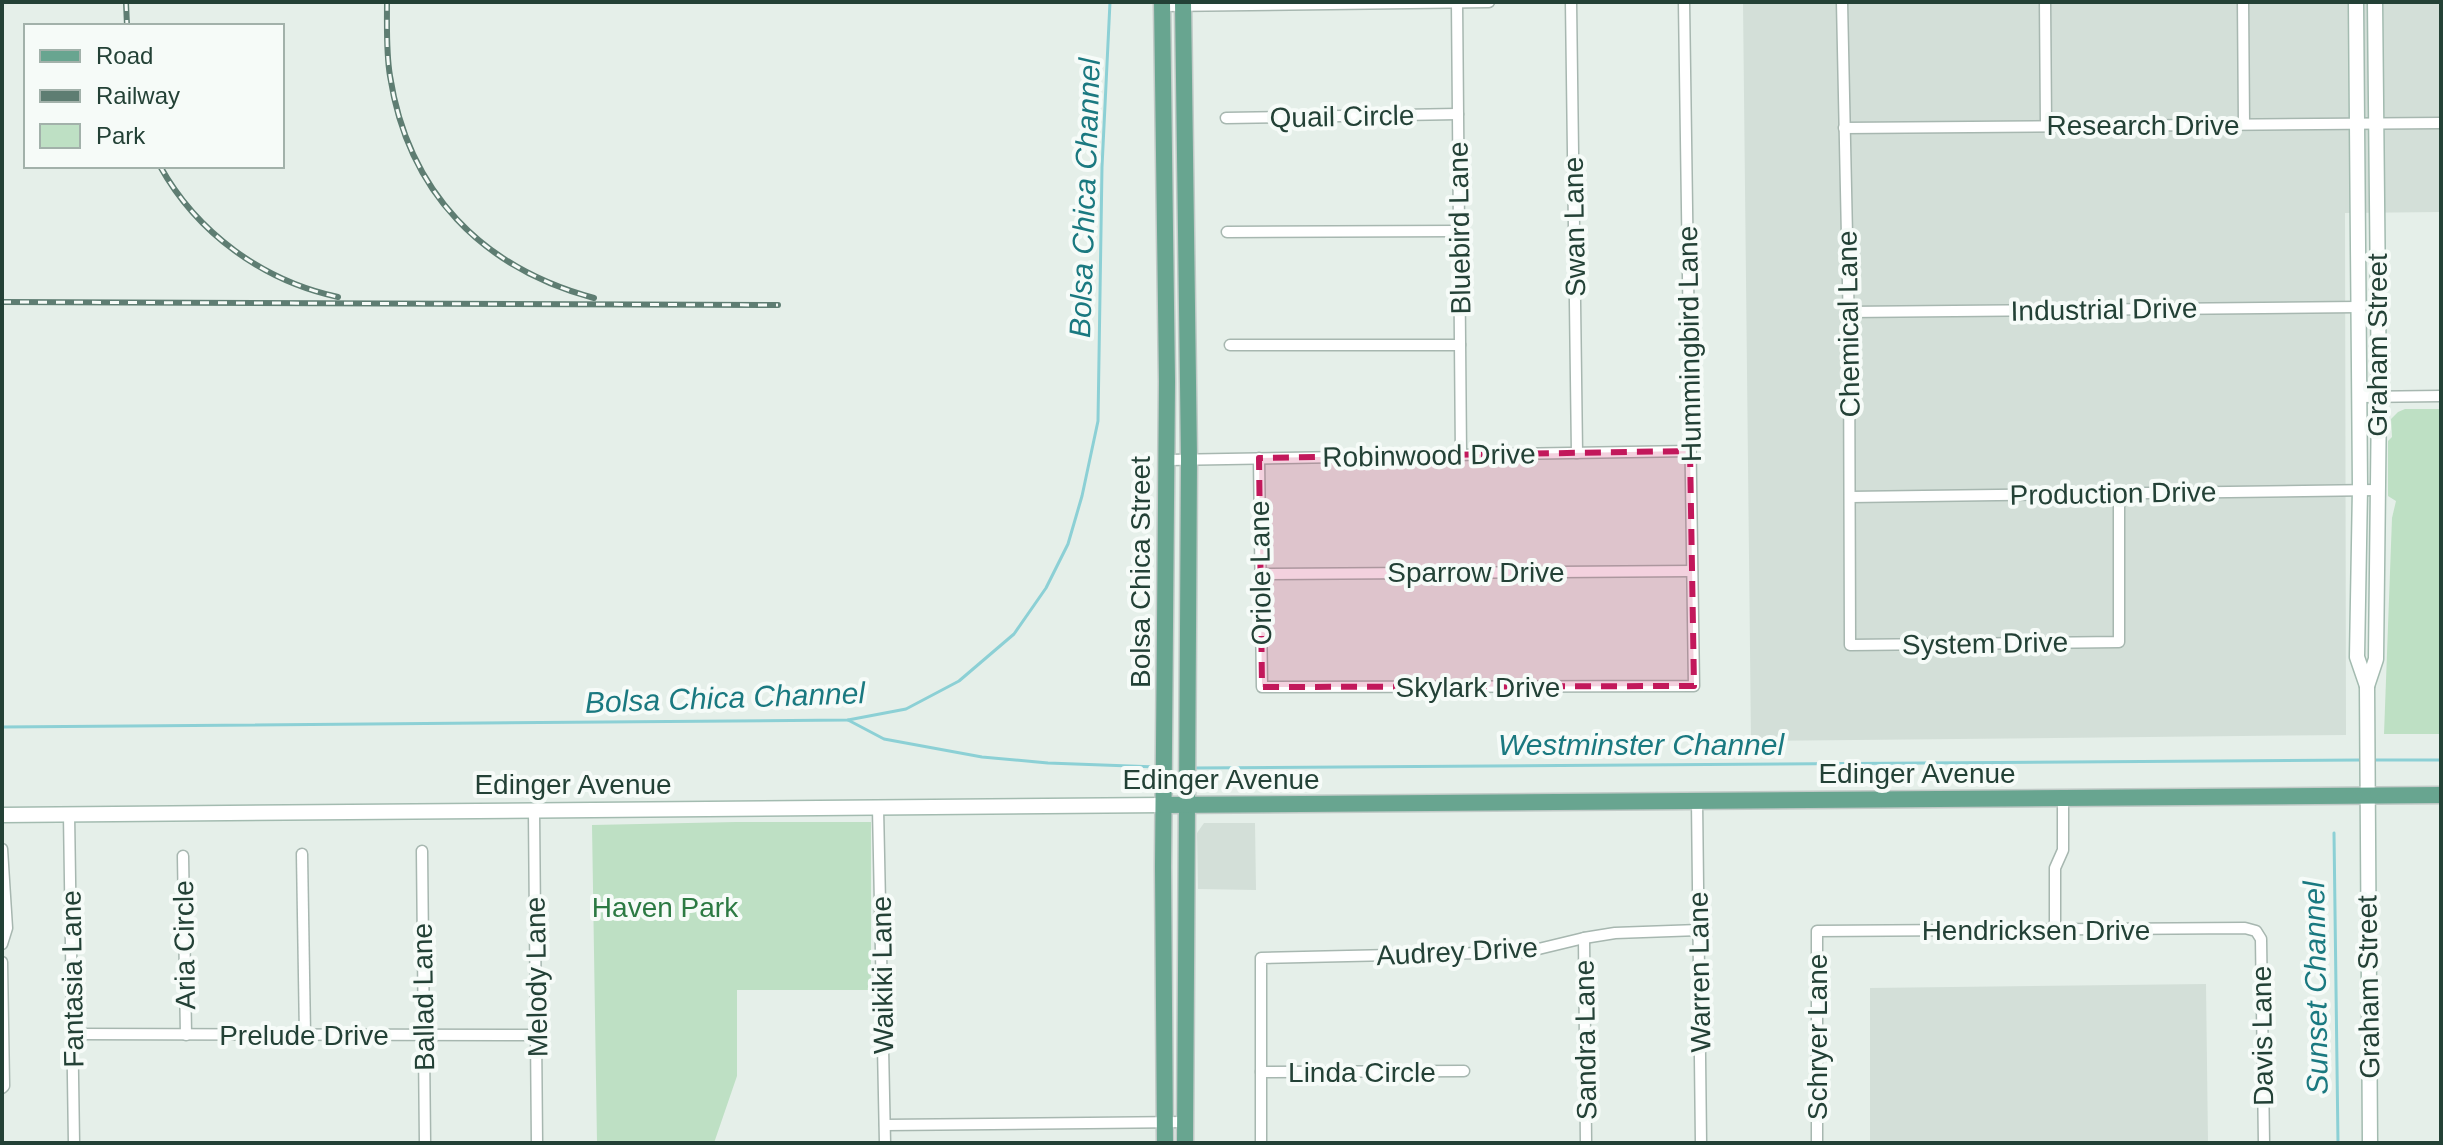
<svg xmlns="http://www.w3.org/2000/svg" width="2443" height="1145" viewBox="0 0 2443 1145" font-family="Helvetica,sans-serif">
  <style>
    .built { fill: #d3dfd8 }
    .green { fill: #bee0c4 }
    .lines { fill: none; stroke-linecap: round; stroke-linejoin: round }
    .stream { stroke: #8cd0d5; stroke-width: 3 }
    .street-casing { stroke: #a7b7b0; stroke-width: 13 }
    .secondary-casing { stroke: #a3bbb0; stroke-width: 17 }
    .primary-casing { stroke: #c1cac7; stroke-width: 19 }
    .street { stroke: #fff; stroke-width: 10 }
    .secondary { stroke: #fff; stroke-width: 14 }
    .primary { stroke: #68a590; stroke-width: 16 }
    .rail-casing { stroke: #5e7d72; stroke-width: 6 }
    .rail { stroke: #f6fbf8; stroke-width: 3; stroke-dasharray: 9; stroke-linecap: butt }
    .marked { fill: #c2185b; fill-opacity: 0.2; stroke: #c2185b; stroke-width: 6; stroke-dasharray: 16 10; stroke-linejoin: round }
    .labels { text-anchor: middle; stroke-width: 8; stroke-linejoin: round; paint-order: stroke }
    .street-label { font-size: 28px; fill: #234136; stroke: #f6fbf8 }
    .park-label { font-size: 28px; fill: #2c7a43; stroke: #f6fbf8 }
    .water-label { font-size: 30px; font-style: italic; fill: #1a7980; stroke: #f6fbf8 }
  </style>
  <rect width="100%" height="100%" fill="#e5efe9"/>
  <g class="built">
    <path d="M 1743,2 L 2441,2 L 2441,212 L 2345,213 L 2346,735 L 1751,741 Z"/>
    <path d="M 1204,823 L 1255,823 L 1256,890 L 1198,889 L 1197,833 Z"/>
    <path d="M 2206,984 L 2208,1143 L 1870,1143 L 1870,988 Z"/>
  </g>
  <g class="green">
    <path d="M 2405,409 L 2441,409 L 2441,734 L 2384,734 L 2392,518 L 2396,501 L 2388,496 L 2388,441 L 2392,437 L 2391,419 L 2398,412 Z"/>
    <path d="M 736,822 L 871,822 L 871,990 L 737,990 L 737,1076 L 714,1143 L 597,1143 L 592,825 Z"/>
  </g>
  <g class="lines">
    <g class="stream">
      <path d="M 848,720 L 884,739 L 982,757 L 1048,763 L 1157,767"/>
      <path d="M 2,727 L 848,720 L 906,709 L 959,681 L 1014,634 L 1046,588 L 1068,544 L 1082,496 L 1098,421 L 1102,167 L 1110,2"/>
      <path d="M 2373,760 L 2441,760"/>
      <path d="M 1193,768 L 2361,760"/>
      <path d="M 2334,833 L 2338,1143"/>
    </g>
    <defs>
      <g id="street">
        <path d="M 1457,2 L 1461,455"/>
        <path d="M 1571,2 L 1577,453"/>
        <path d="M 1842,2 L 1849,330 L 1850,645 L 2119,642 L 2119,493"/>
        <path d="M 2045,2 L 2046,125"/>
        <path d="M 2243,2 L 2244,124"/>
        <path d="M 1162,6 L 1489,2"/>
        <path d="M 1226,118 L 1458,114"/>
        <path d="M 1844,128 L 2441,123"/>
        <path d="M 1227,232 L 1459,231"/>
        <path d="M 1848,312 L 2359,307"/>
        <path d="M 1230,345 L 1460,345"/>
        <path d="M 2360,397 L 2441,396"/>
        <path d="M 1259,458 L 1262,687 L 1694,686 L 1684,2"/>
        <path d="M 1167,460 L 1690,451"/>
        <path d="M 1850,497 L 2376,490"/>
        <path d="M 1260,574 L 1692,571"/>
        <path d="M 1697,801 L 1701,1143"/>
        <path d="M 878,808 L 885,1143"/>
        <path d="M 534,811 L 537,1143"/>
        <path d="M 69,814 L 74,1143"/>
        <path d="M 2,849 L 7,928 L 2,944"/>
        <path d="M 422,851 L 425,1143"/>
        <path d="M 302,854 L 305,1035"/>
        <path d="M 183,856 L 186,1035"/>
        <path d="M 2055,930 L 2055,868 L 2063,850 L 2063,798"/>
        <path d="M 1584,938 L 1586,1143"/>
        <path d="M 2,962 L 4,1086 L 2,1088"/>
        <path d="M 72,1034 L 537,1035"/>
        <path d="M 1261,1072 L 1464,1071"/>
        <path d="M 885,1125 L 1185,1122"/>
        <path d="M 1261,1143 L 1261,958 L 1526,952 L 1584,938 L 1615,933 L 1699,930"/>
        <path d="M 1817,1143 L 1817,931 L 2245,928 L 2256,931 L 2261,939 L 2264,1143"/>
      </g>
      <g id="secondary">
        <path d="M 2356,2 L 2360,488 L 2357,657 L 2367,686 L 2370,1143"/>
        <path d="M 2367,686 L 2376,659 L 2379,397 L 2375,2"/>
        <path d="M 2,815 L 1164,805"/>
      </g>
      <g id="primary">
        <path d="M 1162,2 L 1167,381 L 1163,867 L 1165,1143"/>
        <path d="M 1183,2 L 1189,459 L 1185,1143"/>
        <path d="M 1164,805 L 2441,795"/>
      </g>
    </defs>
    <use href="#street" class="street-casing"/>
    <use href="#secondary" class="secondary-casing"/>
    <use href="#primary" class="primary-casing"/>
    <use href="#street" class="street"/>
    <use href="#secondary" class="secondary"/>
    <use href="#primary" class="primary"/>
    <defs>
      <g id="rail">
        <path d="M 126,2 L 127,26"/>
        <path d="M 387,2 C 387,26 386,52 390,76 C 408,192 482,268 594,298"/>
        <path d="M 160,166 C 197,233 263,281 338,297"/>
        <path d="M 2,302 L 778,305"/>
      </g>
    </defs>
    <use href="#rail" class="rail-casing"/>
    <use href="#rail" class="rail"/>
  </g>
  <path class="marked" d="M 1690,451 L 1694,686 L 1262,687 L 1259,458 Z"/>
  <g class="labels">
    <g class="street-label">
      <text transform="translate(1342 116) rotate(-1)" y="10">Quail Circle</text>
      <text x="2143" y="135">Research Drive</text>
      <text transform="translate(1574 227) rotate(-91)" y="10">Swan Lane</text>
      <text transform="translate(1459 228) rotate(-91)" y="10">Bluebird Lane</text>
      <text transform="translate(2104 309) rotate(-1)" y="10">Industrial Drive</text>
      <text transform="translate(1848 324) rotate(-91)" y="10">Chemical Lane</text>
      <text transform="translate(1689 344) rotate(-91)" y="10">Hummingbird Lane</text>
      <text transform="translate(2377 345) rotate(-90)" y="10">Graham Street</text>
      <text transform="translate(1429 455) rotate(-1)" y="10">Robinwood Drive</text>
      <text transform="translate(2113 493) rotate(-1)" y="10">Production Drive</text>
      <text transform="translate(1140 572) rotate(-90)" y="10">Bolsa Chica Street</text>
      <text x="1476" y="582">Sparrow Drive</text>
      <text transform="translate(1260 573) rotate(-91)" y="10">Oriole Lane</text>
      <text transform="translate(1985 643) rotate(-1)" y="10">System Drive</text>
      <text x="1478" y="697">Skylark Drive</text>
      <text x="1917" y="783">Edinger Avenue</text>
      <text x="1221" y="789">Edinger Avenue</text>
      <text x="573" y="794">Edinger Avenue</text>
      <text x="2036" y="940">Hendricksen Drive</text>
      <text transform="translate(184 945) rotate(-91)" y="10">Aria Circle</text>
      <text transform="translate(1457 951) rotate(-3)" y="10">Audrey Drive</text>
      <text transform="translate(1699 972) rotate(-91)" y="10">Warren Lane</text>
      <text transform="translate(882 975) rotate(-91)" y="10">Waikiki Lane</text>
      <text transform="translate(536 977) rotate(-91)" y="10">Melody Lane</text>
      <text transform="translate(72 979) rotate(-91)" y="10">Fantasia Lane</text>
      <text transform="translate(2368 987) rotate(-91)" y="10">Graham Street</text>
      <text transform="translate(423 997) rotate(-91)" y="10">Ballad Lane</text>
      <text x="304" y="1045">Prelude Drive</text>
      <text transform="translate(2262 1036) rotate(-91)" y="10">Davis Lane</text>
      <text transform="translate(1817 1037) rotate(-90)" y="10">Schryer Lane</text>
      <text transform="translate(1585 1040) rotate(-91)" y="10">Sandra Lane</text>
      <text x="1362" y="1082">Linda Circle</text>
    </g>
    <g class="park-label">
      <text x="665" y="917">Haven Park</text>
    </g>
    <g class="water-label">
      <text transform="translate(1085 198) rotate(-88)" y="10">Bolsa Chica Channel</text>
      <text transform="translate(725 698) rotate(-2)" y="10">Bolsa Chica Channel</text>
      <text x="1641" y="755">Westminster Channel</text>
      <text transform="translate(2316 988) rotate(-91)" y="10">Sunset Channel</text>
    </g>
  </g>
  <rect width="2443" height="1145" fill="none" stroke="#234136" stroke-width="8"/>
  <rect x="24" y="24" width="260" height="144" fill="#f6fbf8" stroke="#a2b1aa" stroke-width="2"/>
  <rect x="40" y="50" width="40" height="12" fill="#68a590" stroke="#a2b1aa" stroke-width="2"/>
  <text x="96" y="64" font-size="24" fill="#234136">Road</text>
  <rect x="40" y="90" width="40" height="12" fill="#5e7d72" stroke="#a2b1aa" stroke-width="2"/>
  <text x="96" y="104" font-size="24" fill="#234136">Railway</text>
  <rect x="40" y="124" width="40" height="24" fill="#bee0c4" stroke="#a2b1aa" stroke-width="2"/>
  <text x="96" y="144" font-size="24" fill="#234136">Park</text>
</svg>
